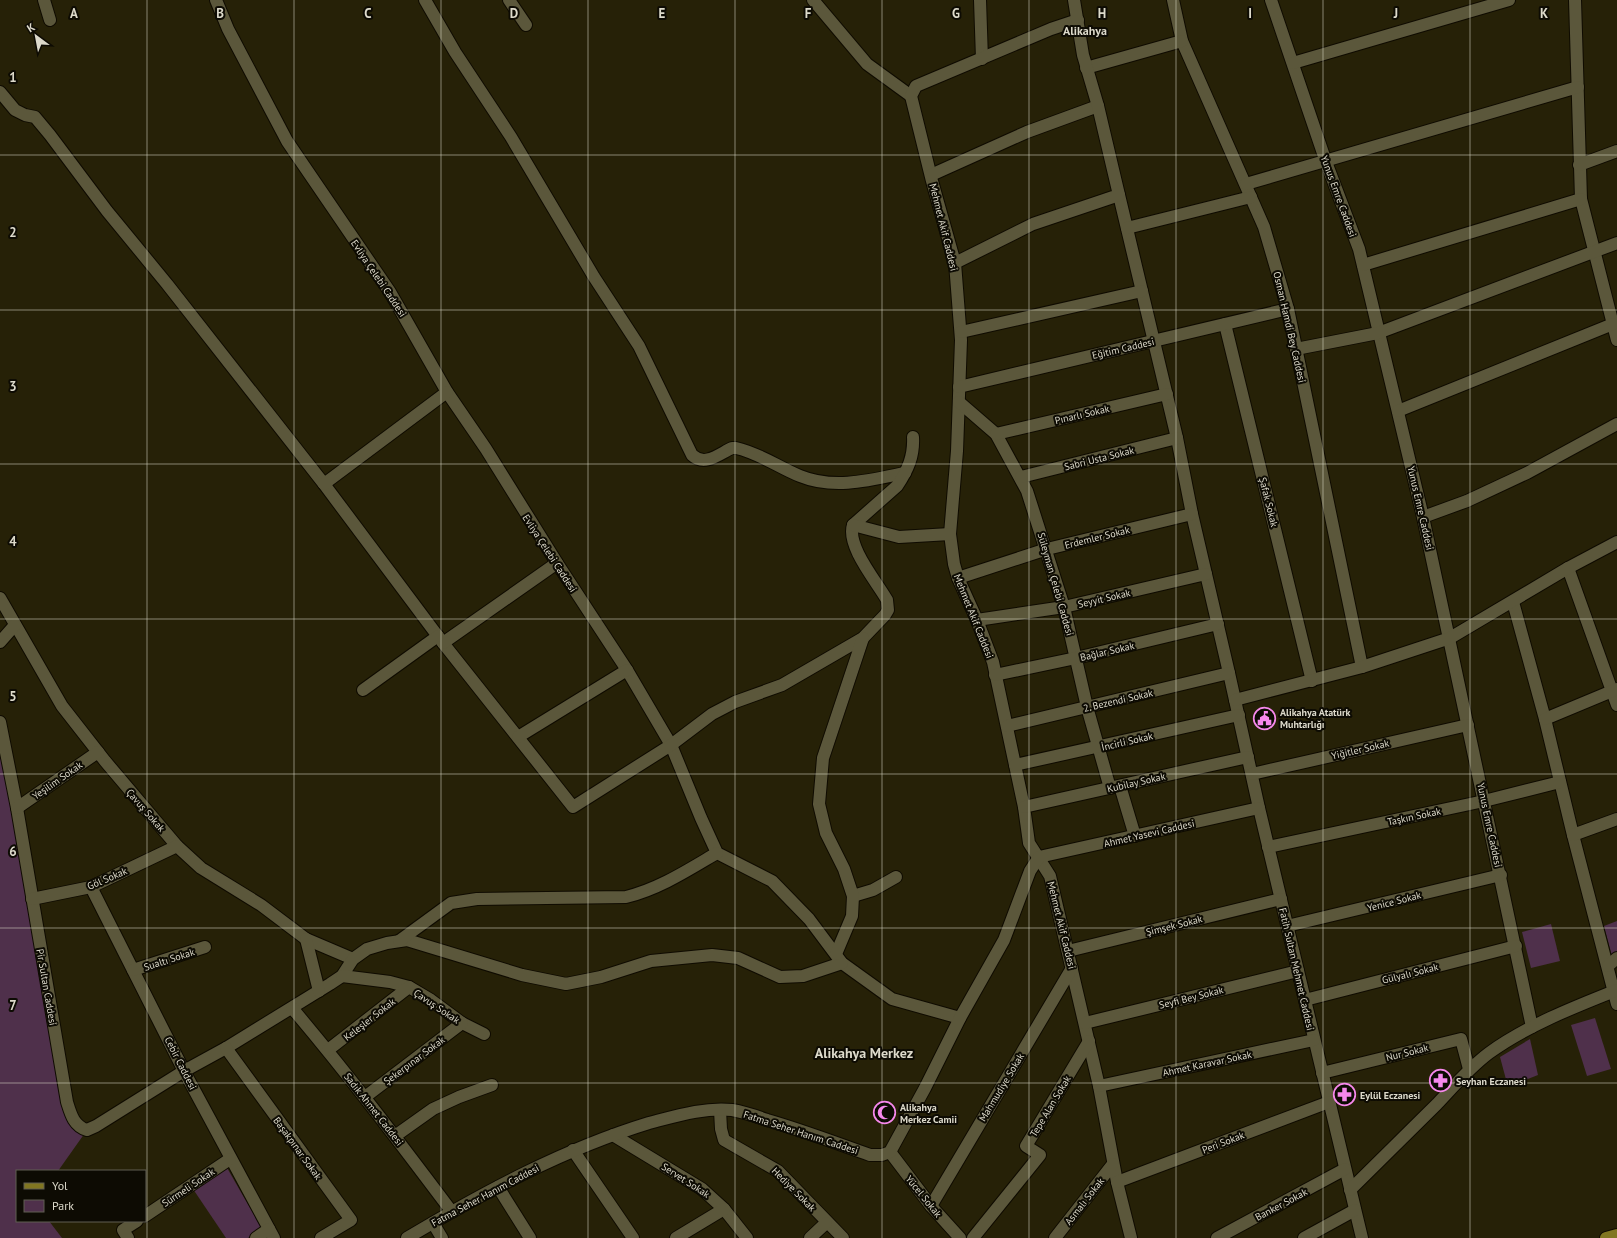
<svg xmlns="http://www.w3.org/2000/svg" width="1617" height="1238" viewBox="0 0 1617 1238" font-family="'PT Sans',sans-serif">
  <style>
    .green { fill: #4f304b }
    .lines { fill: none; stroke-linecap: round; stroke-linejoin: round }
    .minor-casing { stroke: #0f0b00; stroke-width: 14 }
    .major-casing { stroke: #0f0b00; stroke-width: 14 }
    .minor { stroke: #5b573b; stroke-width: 12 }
    .major { stroke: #817621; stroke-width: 12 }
    .grid { fill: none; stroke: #dddacb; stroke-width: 1; stroke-opacity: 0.55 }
    .labels { text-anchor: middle; stroke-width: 4; stroke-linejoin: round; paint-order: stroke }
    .street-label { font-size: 10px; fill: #dddacb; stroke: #0d0b03 }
    .poi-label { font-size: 10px; font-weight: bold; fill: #dddacb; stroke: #0d0b03; text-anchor: start }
    .quarter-label { font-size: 12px; font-weight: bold; fill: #dddacb; stroke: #0d0b03 }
    .district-label { font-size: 14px; font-weight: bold; fill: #dddacb; stroke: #0d0b03 }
    .grid-label { font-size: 13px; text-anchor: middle; font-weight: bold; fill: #dddacb; stroke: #0d0b03; stroke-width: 4; stroke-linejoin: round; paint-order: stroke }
  </style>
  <rect width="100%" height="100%" fill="#262107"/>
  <g class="green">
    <path d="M 0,722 L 67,1102 L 87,1130 L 58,1171 L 17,1171 L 17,1221 L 49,1221 L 62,1238 L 0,1238 Z"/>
    <path d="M 1617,921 L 1617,952 L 1612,956 L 1604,926 Z"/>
    <path d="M 1551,924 L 1560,961 L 1531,968 L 1522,932 Z"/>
    <path d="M 1595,1018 L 1611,1069 L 1587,1076 L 1571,1025 Z"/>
    <path d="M 1530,1039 L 1538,1075 L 1508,1087 L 1500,1057 Z"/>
    <path d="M 226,1166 L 262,1229 L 248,1238 L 226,1238 L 193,1189 Z"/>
  </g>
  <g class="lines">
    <defs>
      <g id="minor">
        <path d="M 44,0 L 50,20"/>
        <path d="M 216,0 L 228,29 L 287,141 L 390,292 L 447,392 L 486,449 L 557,563 L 627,670 L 671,745 L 701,818 L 717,853 L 772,881 L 809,919 L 842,963 L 892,999 L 960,1018"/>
        <path d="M 425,0 L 455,52 L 511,137 L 594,277 L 639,346 L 692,455 C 705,467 719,454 732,448 L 736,448 C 759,453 778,467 800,476 C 834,490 871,480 905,473"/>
        <path d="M 509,0 L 526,25"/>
        <path d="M 813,0 L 867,64 L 911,96"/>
        <path d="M 980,0 L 982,59"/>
        <path d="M 1173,0 L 1182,41 L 1264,227 L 1288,309 L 1362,667"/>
        <path d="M 1271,0 L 1326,162 L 1359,249 L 1423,517 L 1532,1027"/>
        <path d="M 1575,0 L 1581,199 L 1617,340"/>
        <path d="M 1078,20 L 1051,29 L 916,86 L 911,96 L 932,181 L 955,263 L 961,340 L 957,451 L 950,534 L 954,564 L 958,578 L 977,620 L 993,662 L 1024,807 L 1029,843 L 1050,876 L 1099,1086 L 1117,1182 L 1131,1238"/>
        <path d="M 1293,63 L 1509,0"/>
        <path d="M 1086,68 L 1182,41"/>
        <path d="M 0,92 L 15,110 L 25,115 L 35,117 L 50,135 L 107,211 L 167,284 L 324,484 L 443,643 L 573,807 L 671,745 L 712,714 L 735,702 L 782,685 L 863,638 L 885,615 L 888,610 L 887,600 C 877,582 846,546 853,525 L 897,486 C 908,470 914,456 913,437"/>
        <path d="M 1579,165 L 1617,151"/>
        <path d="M 931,175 L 1027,132 L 1098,106"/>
        <path d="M 1246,184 L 1578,87"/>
        <path d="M 1119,195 L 1177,438 L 1192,514 L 1229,673 L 1259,808 L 1362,1238"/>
        <path d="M 1127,228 L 1251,197"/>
        <path d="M 955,263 L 1033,224 L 1119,195 L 1098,106 L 1083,55 L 1074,0"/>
        <path d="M 1363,265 L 1581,199"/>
        <path d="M 1225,324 L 1312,681"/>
        <path d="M 961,332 L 1142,291"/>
        <path d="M 1296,349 L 1378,333 L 1617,243"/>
        <path d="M 959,387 L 1288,309"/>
        <path d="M 959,402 L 996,434 L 1027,491 L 1064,607 L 1087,707 L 1110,788"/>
        <path d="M 1398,411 L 1613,324"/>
        <path d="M 996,434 L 1167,394"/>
        <path d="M 1021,477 L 1177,438"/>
        <path d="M 324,484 L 447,392"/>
        <path d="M 1423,517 L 1467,501 L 1527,473 L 1617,424"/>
        <path d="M 853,525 L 899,537 L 950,534"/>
        <path d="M 1568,568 L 1617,705"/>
        <path d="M 958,578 L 1047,549 L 1192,514"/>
        <path d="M 0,598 L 62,706 L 105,761 L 177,846 L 201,868 L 261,905 L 306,939 L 353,959"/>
        <path d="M 1513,602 L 1545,719 L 1573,835 L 1617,1004"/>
        <path d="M 977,620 L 1064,607 L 1206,574"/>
        <path d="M 0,642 L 15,625"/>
        <path d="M 443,643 L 557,563"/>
        <path d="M 995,675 L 1076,658 L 1218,624"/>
        <path d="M 363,690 L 438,636"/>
        <path d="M 1235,700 L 1362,667 L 1450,638 L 1568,568 L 1617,542"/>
        <path d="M 1545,719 L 1617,689"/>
        <path d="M 0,722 L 17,808 L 67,1102 C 71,1115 74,1126 87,1130 L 96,1126 L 184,1071 L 226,1048 L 330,984 L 342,976 L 353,959 L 367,949 L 387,943 L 407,940 L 522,975 L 566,984 L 601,977 L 651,961 L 712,955 L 738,958 L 780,977 L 803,976 L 842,963"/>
        <path d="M 1007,726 L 1229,673"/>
        <path d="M 518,737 L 627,670"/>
        <path d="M 1015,765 L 1239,715"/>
        <path d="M 1252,774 L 1468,725"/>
        <path d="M 1120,786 L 1135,836"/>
        <path d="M 1024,807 L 1248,757"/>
        <path d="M 17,808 L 98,752"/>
        <path d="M 1573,835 L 1617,819"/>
        <path d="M 1268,847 L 1484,801 L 1560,782"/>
        <path d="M 91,887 L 184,1071 L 274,1238"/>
        <path d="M 853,896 L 873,890 L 896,877"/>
        <path d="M 32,899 L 91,887 L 177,846"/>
        <path d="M 1287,926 L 1501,875"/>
        <path d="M 306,939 L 319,991"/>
        <path d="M 399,941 L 451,903 L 477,899 L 626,897 C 659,889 688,870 717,853"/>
        <path d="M 1068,951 L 1281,899"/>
        <path d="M 836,954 L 852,916 L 853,896 L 844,869 L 826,833 L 819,804 L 823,758 L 863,638"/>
        <path d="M 1608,966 L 1617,958"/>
        <path d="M 133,970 L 205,947"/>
        <path d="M 342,976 L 390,982 L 409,987 L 431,1000 L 462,1023 L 484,1034"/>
        <path d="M 1305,1000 L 1516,946"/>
        <path d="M 292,1008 C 348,1074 400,1143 452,1212"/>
        <path d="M 1085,1023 L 1298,971"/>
        <path d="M 226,1048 L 351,1220 L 321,1238"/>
        <path d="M 328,1050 L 409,987"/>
        <path d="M 1322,1073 L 1461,1039 L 1469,1069"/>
        <path d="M 1099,1086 L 1314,1040"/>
        <path d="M 365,1097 L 462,1023"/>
        <path d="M 720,1110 L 721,1129 L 724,1140 L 778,1171 L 843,1238"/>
        <path d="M 613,1135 L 702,1189 L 724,1209 L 747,1238"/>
        <path d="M 395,1136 L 433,1109 L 459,1097 L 492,1085"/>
        <path d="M 573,1150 L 633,1238"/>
        <path d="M 890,1152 L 931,1206 L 960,1238"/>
        <path d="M 1117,1182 L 1329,1102"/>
        <path d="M 498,1187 L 530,1238"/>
        <path d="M 1350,1190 C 1379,1161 1408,1133 1437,1104 C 1454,1086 1469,1068 1489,1053 C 1526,1026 1574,1007 1617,990"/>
        <path d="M 931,1206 L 1072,968"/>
        <path d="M 145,1216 L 230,1159"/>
        <path d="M 433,1223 L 442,1238"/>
        <path d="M 128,1238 L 123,1230 L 137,1221"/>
        <path d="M 256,1238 L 269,1229"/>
        <path d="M 407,1238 C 484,1192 564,1149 649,1123 C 676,1116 705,1107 732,1110 C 744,1112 756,1116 767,1120 C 802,1130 836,1143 870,1155 L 882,1155 L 890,1152 L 925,1088 L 960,1018 L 1004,940 L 1030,871 L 1039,857 L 1259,808"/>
        <path d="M 676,1238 L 724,1209"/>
        <path d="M 810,1238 L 826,1223"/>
        <path d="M 973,1238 L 1040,1155 L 1026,1146 L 1089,1041"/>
        <path d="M 1055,1238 L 1113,1164"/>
        <path d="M 1217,1238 L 1345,1169"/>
        <path d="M 1304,1238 L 1355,1210"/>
      </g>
      <path id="major" d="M 1606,1238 L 1617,1235"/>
    </defs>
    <use href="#minor" class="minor-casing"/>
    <use href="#major" class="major-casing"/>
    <use href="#minor" class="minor"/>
    <use href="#major" class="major"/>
  </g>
  <path class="grid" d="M 147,0 L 147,1238M 294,0 L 294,1238M 441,0 L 441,1238M 588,0 L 588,1238M 735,0 L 735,1238M 882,0 L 882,1238M 1029,0 L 1029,1238M 1176,0 L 1176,1238M 1323,0 L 1323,1238M 1470,0 L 1470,1238M 0,155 L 1617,155M 0,310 L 1617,310M 0,464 L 1617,464M 0,619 L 1617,619M 0,774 L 1617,774M 0,928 L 1617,928M 0,1083 L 1617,1083"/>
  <defs>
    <symbol id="civic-ring" viewBox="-11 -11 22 22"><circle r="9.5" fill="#0d0b03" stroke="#f688ec" stroke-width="1.5"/><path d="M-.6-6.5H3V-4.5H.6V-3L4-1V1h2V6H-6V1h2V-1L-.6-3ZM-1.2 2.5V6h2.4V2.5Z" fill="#f688ec"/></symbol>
    <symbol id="pharmacy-ring" viewBox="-11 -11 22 22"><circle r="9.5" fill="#0d0b03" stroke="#f688ec" stroke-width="1.5"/><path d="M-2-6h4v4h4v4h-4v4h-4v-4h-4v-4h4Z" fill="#f688ec"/></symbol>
    <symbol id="mosque-ring" viewBox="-11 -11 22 22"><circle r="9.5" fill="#0d0b03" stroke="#f688ec" stroke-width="1.5"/><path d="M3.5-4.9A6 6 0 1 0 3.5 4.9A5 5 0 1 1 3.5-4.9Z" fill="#f688ec"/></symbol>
  </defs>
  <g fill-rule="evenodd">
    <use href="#civic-ring" x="1252" y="706" width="25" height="25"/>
    <use href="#pharmacy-ring" x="1428" y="1068" width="25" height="25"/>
    <use href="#pharmacy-ring" x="1332" y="1082" width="25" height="25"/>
    <use href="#mosque-ring" x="872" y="1100" width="25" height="25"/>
  </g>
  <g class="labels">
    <g class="street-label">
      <text transform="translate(1339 196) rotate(70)" y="4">Yunus Emre Caddesi</text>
      <text transform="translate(944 227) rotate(76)" y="4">Mehmet Akif Caddesi</text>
      <text transform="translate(379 278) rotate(56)" y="4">Evliya Çelebi Caddesi</text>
      <text transform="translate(1290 327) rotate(77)" y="4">Osman Hamdi Bey Caddesi</text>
      <text transform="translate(1123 348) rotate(-13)" y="4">Eğitim Caddesi</text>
      <text transform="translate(1082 414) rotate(-13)" y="4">Pınarlı Sokak</text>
      <text transform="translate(1099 458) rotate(-14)" y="4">Sabri Usta Sokak</text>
      <text transform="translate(1269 502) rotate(76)" y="4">Şafak Sokak</text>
      <text transform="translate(1421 508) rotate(77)" y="4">Yunus Emre Caddesi</text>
      <text transform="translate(1097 537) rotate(-14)" y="4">Erdemler Sokak</text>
      <text transform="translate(550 553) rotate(57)" y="4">Evliya Çelebi Caddesi</text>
      <text transform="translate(1056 584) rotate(74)" y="4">Süleyman Çelebi Caddesi</text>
      <text transform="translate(1104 598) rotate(-13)" y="4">Seyyit Sokak</text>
      <text transform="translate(974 616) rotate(68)" y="4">Mehmet Akif Caddesi</text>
      <text transform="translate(1107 651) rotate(-13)" y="4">Bağlar Sokak</text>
      <text transform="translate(1118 700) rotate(-13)" y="4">2. Bezendi Sokak</text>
      <text transform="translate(1127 741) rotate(-13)" y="4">İncirli Sokak</text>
      <text transform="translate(1360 749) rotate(-13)" y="4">Yiğitler Sokak</text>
      <text transform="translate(57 780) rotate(-35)" y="4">Yeşilim Sokak</text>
      <text transform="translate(1136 782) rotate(-13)" y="4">Kubilay Sokak</text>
      <text transform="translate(146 810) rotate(49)" y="4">Çavuş Sokak</text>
      <text transform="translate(1414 816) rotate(-12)" y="4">Taşkın Sokak</text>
      <text transform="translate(1490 825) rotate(78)" y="4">Yunus Emre Caddesi</text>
      <text transform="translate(1149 833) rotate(-13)" y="4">Ahmet Yasevi Caddesi</text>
      <text transform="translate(107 878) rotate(-23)" y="4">Göl Sokak</text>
      <text transform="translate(1394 901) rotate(-14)" y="4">Yenice Sokak</text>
      <text transform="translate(1062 925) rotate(76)" y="4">Mehmet Akif Caddesi</text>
      <text transform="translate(1174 925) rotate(-14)" y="4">Şimşek Sokak</text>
      <text transform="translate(169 959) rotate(-18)" y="4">Sualtı Sokak</text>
      <text transform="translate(1297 969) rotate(77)" y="4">Fatih Sultan Mehmet Caddesi</text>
      <text transform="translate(1410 973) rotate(-14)" y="4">Gülyalı Sokak</text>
      <text transform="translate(47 987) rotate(80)" y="4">Pir Sultan Caddesi</text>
      <text transform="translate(1191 997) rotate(-14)" y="4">Seyfi Bey Sokak</text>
      <text transform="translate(437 1006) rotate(34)" y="4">Çavuş Sokak</text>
      <text transform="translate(369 1019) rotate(-38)" y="4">Keleşler Sokak</text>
      <text transform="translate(1407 1052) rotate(-14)" y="4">Nur Sokak</text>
      <text transform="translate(414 1060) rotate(-37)" y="4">Şekerpınar Sokak</text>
      <text transform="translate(181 1063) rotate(63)" y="4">Cebir Caddesi</text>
      <text transform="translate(1207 1063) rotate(-12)" y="4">Ahmet Karavar Sokak</text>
      <text transform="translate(1001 1087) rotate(-59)" y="4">Mahmudiye Sokak</text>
      <text transform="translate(1050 1106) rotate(-59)" y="4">Tepe Alan Sokak</text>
      <text transform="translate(374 1109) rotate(52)" y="4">Sadık Ahmet Caddesi</text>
      <text transform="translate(801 1132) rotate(18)" y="4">Fatma Seher Hanım Caddesi</text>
      <text transform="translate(1223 1142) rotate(-21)" y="4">Peri Sokak</text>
      <text transform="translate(298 1148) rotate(54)" y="4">Başakpınar Sokak</text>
      <text transform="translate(686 1180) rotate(33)" y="4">Servet Sokak</text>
      <text transform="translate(188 1187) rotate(-34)" y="4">Sürmeli Sokak</text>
      <text transform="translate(794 1189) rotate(45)" y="4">Hediye Sokak</text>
      <text transform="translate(485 1195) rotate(-28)" y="4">Fatma Seher Hanım Caddesi</text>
      <text transform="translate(924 1196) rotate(51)" y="4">Yücel Sokak</text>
      <text transform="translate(1084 1201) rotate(-52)" y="4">Asmalı Sokak</text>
      <text transform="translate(1281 1204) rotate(-28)" y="4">Banker Sokak</text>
    </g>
    <g class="poi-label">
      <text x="1280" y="716">Alikahya Atatürk<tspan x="1280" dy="12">Muhtarlığı</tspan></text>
      <text x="1456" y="1085">Seyhan Eczanesi</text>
      <text x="1360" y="1099">Eylül Eczanesi</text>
      <text x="900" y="1111">Alikahya<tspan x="900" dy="12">Merkez Camii</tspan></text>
    </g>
    <g class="quarter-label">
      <text x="1085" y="35">Alikahya</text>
    </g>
    <g class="district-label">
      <text x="864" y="1058">Alikahya Merkez</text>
    </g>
  </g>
  <g class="grid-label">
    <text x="74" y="18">A</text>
    <text x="220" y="18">B</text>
    <text x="368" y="18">C</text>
    <text x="514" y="18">D</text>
    <text x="662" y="18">E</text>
    <text x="808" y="18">F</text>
    <text x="956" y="18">G</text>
    <text x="1102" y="18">H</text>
    <text x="1250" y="18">I</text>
    <text x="1396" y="18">J</text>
    <text x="1544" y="18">K</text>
    <text x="13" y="82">1</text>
    <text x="13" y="237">2</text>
    <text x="13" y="391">3</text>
    <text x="13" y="546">4</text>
    <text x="13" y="701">5</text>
    <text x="13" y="856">6</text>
    <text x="13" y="1010">7</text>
  </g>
  <rect x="16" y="1170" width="130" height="52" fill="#0d0b03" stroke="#605e53"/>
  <rect x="24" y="1183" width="20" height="6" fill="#817621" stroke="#605e53"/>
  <text x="52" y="1190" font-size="12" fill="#dddacb">Yol</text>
  <rect x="24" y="1200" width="20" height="12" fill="#4f304b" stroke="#605e53"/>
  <text x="52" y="1210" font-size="12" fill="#dddacb">Park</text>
  <g transform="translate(36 36) rotate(328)" stroke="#0d0b03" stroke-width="3" paint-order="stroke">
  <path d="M0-3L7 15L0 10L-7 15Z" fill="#dddacb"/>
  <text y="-6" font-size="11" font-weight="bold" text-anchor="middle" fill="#dddacb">K</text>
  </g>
</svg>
